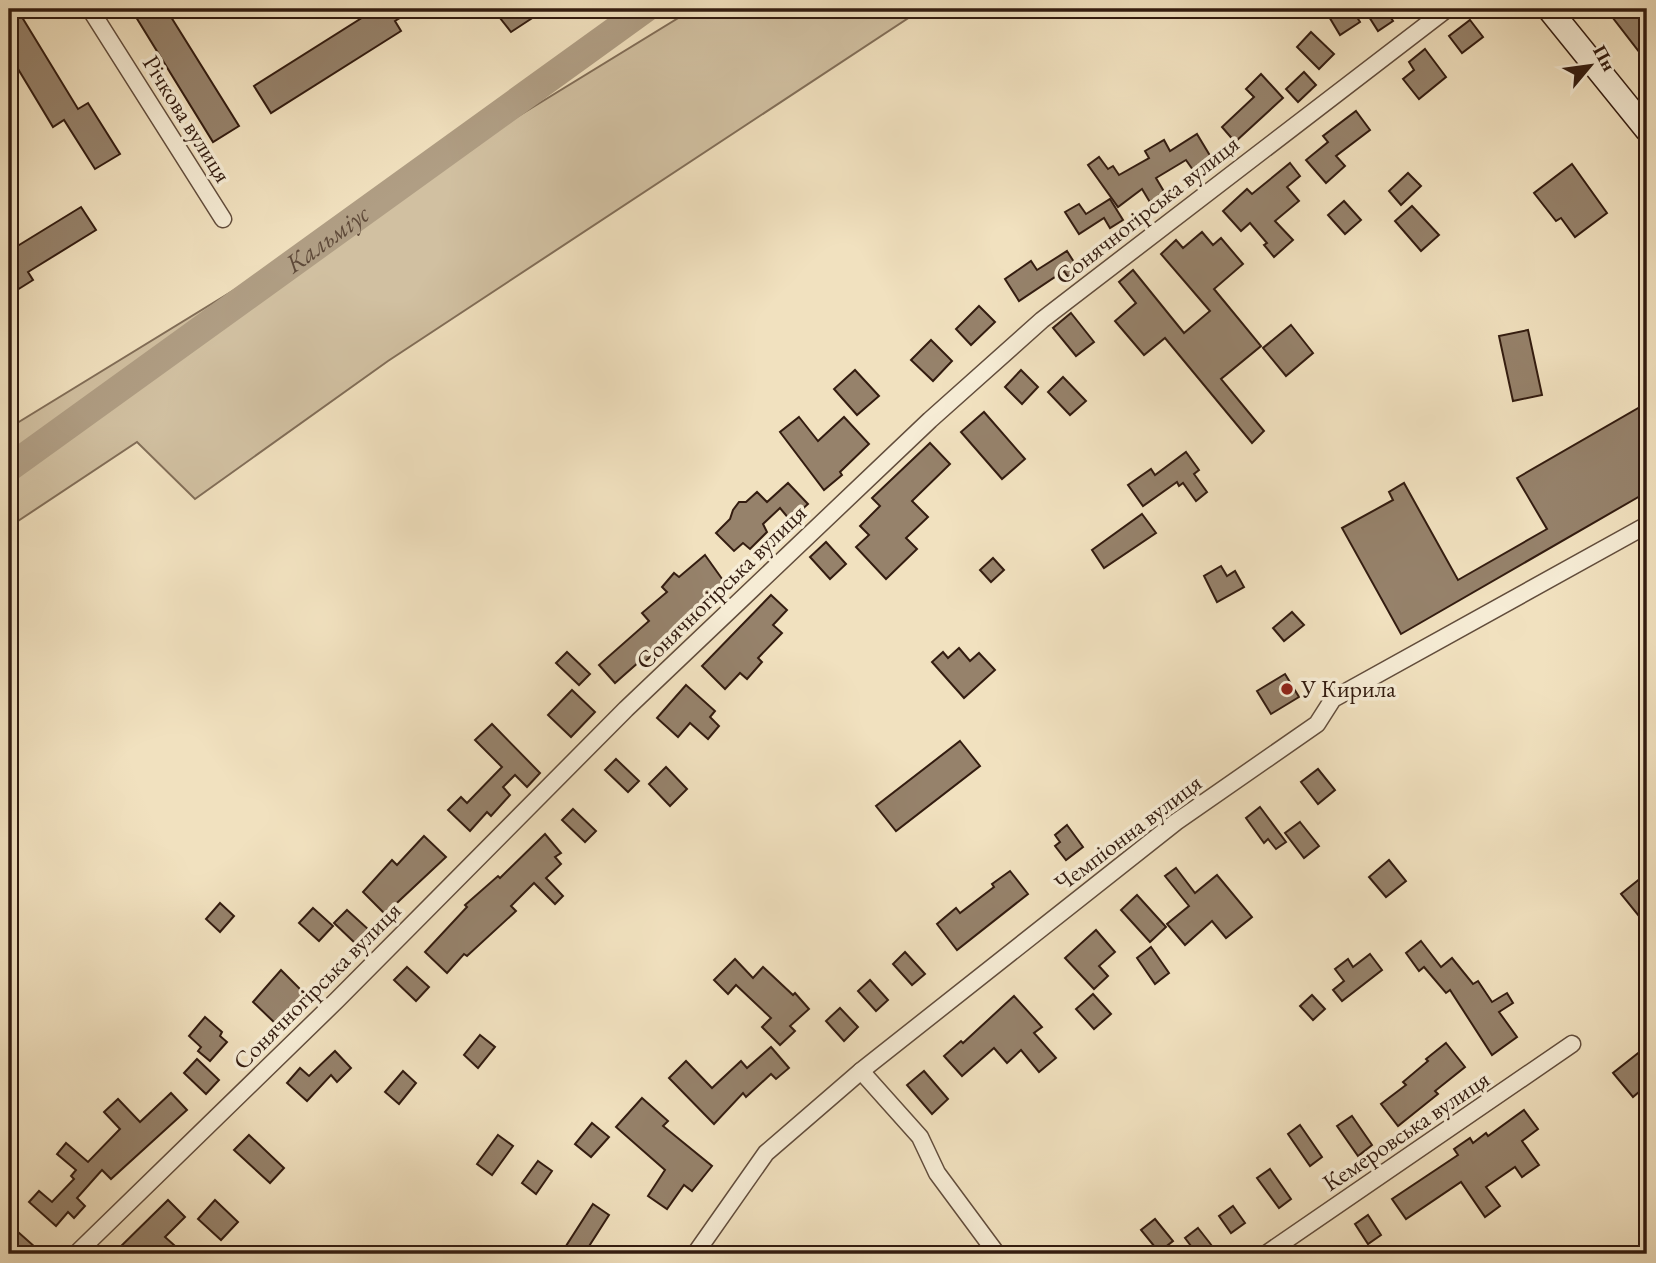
<svg xmlns="http://www.w3.org/2000/svg" width="1656" height="1263" viewBox="0 0 1656 1263" font-family="'EB Garamond',serif">
  <style>
    .green { fill: #d1c0a1; stroke: #826e58; stroke-width: 2 }
    .lines { fill: none; stroke-linecap: round; stroke-linejoin: round }
    .river { stroke: #b09e84; stroke-width: 28 }
    .building { fill: #96826b; stroke: #331c10; stroke-width: 2 }
    .street-casing { stroke: #624d3c; stroke-width: 19 }
    .secondary-casing { stroke: #331c10; stroke-width: 26 }
    .street { stroke: #f6ecd5; stroke-width: 16 }
    .secondary { stroke: #f6ecd5; stroke-width: 23 }
    .poi-dot { fill: #8f2418; stroke: #f6ecd5; stroke-width: 2.5 }
    .labels { text-anchor: middle; stroke-width: 7; stroke-linejoin: round; paint-order: stroke }
    .street-label { font-size: 24px; fill: #331c10; stroke: #f6ecd5 }
    .poi-label { font-size: 24px; fill: #331c10; stroke: #f6ecd5; text-anchor: start }
    .water-label { font-size: 26px; font-style: italic; fill: #5f4a39; stroke: #f6ecd5 }
  </style>
  <rect width="100%" height="100%" fill="#f1e1bf"/>
  <filter id="stains"><feTurbulence type="fractalNoise" baseFrequency=".00286" numOctaves="4"/><feColorMatrix values="0 0 0 0 .2 0 0 0 0 .09 0 0 0 0 .02 0 0 0 .5 -.17"/></filter>
  <radialGradient id="worn" r=".72"><stop offset=".6" stop-color="#630" stop-opacity="0"/><stop offset="1" stop-color="#630" stop-opacity=".3"/></radialGradient>
  <path class="green" d="M 693,9 L 922,9 L 388,361 L 195,499 L 137,442 L 9,527 L 9,428 Z"/>
  <g class="lines">
    <path class="river" id="s1" d="M 9,468 L 645,9"/>
  </g>
  <g class="building">
    <path d="M 9,9 L 17,9 L 78,109 L 88,103 L 120,154 L 95,169 L 64,120 L 53,127 L 9,54 Z"/>
    <path d="M 131,9 L 166,9 L 239,126 L 213,142 Z"/>
    <path d="M 376,9 L 415,9 L 395,21 L 401,31 L 271,113 L 254,86 Z"/>
    <path d="M 514,9 L 546,9 L 511,32 L 500,18 Z"/>
    <path d="M 1337,9 L 1352,9 L 1360,22 L 1340,35 L 1328,15 Z"/>
    <path d="M 1364,9 L 1385,9 L 1393,21 L 1378,31 Z"/>
    <path d="M 1606,9 L 1647,9 L 1647,62 Z"/>
    <path d="M 1470,20 L 1483,37 L 1462,53 L 1449,36 Z"/>
    <path d="M 1311,32 L 1334,54 L 1319,69 L 1297,47 Z"/>
    <path d="M 1425,49 L 1446,77 L 1419,99 L 1403,79 L 1414,70 L 1409,62 Z"/>
    <path d="M 1304,72 L 1316,85 L 1298,102 L 1286,89 Z"/>
    <path d="M 1261,74 L 1283,98 L 1235,142 L 1222,127 L 1254,97 L 1246,89 Z"/>
    <path d="M 1356,111 L 1370,130 L 1336,156 L 1345,166 L 1326,183 L 1306,160 L 1328,142 L 1323,136 Z"/>
    <path d="M 1197,134 L 1212,159 L 1193,170 L 1186,160 L 1156,178 L 1166,195 L 1151,204 L 1142,189 L 1118,207 L 1088,165 L 1099,157 L 1108,169 L 1113,166 L 1119,175 L 1149,158 L 1145,151 L 1164,140 L 1170,151 Z"/>
    <path d="M 1290,163 L 1300,176 L 1287,187 L 1299,201 L 1275,221 L 1293,240 L 1274,257 L 1264,245 L 1267,243 L 1250,223 L 1241,231 L 1223,211 L 1247,189 L 1252,194 Z"/>
    <path d="M 1572,164 L 1607,213 L 1575,237 L 1561,218 L 1556,221 L 1534,193 Z"/>
    <path d="M 1408,173 L 1421,186 L 1401,205 L 1389,191 Z"/>
    <path d="M 1110,199 L 1123,220 L 1110,228 L 1104,218 L 1079,234 L 1065,212 L 1079,204 L 1086,214 Z"/>
    <path d="M 1344,201 L 1361,220 L 1345,234 L 1328,215 Z"/>
    <path d="M 1412,206 L 1439,235 L 1421,251 L 1395,221 Z"/>
    <path d="M 81,207 L 96,230 L 28,272 L 33,280 L 9,295 L 9,259 L 15,256 L 11,250 Z"/>
    <path d="M 1202,232 L 1213,245 L 1221,238 L 1243,264 L 1214,289 L 1261,346 L 1221,379 L 1264,431 L 1252,443 L 1165,338 L 1144,355 L 1115,321 L 1136,303 L 1119,282 L 1133,270 L 1184,333 L 1210,311 L 1161,254 L 1176,240 L 1183,248 Z"/>
    <path d="M 1067,251 L 1079,270 L 1068,277 L 1064,271 L 1019,301 L 1005,279 L 1031,261 L 1037,270 Z"/>
    <path d="M 979,306 L 995,322 L 971,345 L 956,329 Z"/>
    <path d="M 1071,313 L 1094,342 L 1076,356 L 1053,328 Z"/>
    <path d="M 1291,325 L 1313,353 L 1286,376 L 1263,348 Z"/>
    <path d="M 1528,330 L 1542,395 L 1513,401 L 1499,336 Z"/>
    <path d="M 931,340 L 952,361 L 933,381 L 911,360 Z"/>
    <path d="M 855,370 L 879,396 L 857,415 L 834,389 Z"/>
    <path d="M 1021,370 L 1038,387 L 1022,404 L 1005,387 Z"/>
    <path d="M 1063,377 L 1086,401 L 1070,415 L 1048,392 Z"/>
    <path d="M 1647,403 L 1647,492 L 1401,634 L 1342,528 L 1393,500 L 1389,492 L 1404,483 L 1458,580 L 1547,529 L 1517,478 Z"/>
    <path d="M 984,412 L 1025,459 L 1002,479 L 961,432 Z"/>
    <path d="M 799,417 L 818,441 L 844,417 L 869,444 L 840,472 L 842,475 L 824,490 L 780,432 Z"/>
    <path d="M 930,443 L 950,464 L 912,501 L 928,517 L 906,538 L 917,549 L 886,579 L 856,547 L 869,535 L 860,526 L 880,506 L 872,498 Z"/>
    <path d="M 1186,452 L 1199,470 L 1194,474 L 1207,492 L 1196,501 L 1183,483 L 1179,486 L 1177,482 L 1143,506 L 1128,485 L 1151,469 L 1155,475 Z"/>
    <path d="M 788,483 L 808,504 L 790,520 L 780,508 L 763,524 L 767,532 L 750,549 L 743,543 L 734,551 L 716,533 L 730,519 L 733,510 L 739,502 L 746,502 L 757,492 L 767,502 Z"/>
    <path d="M 1142,514 L 1156,533 L 1104,568 L 1092,550 Z"/>
    <path d="M 826,542 L 846,564 L 830,579 L 810,557 Z"/>
    <path d="M 705,555 L 725,583 L 705,601 L 679,631 L 656,652 L 642,664 L 640,661 L 615,683 L 599,665 L 649,621 L 642,613 L 667,592 L 662,587 L 674,573 L 679,577 Z"/>
    <path d="M 993,558 L 1004,570 L 991,582 L 980,570 Z"/>
    <path d="M 1221,566 L 1227,576 L 1235,571 L 1244,587 L 1217,602 L 1204,576 Z"/>
    <path d="M 771,595 L 787,610 L 773,625 L 782,633 L 758,658 L 762,662 L 747,679 L 740,673 L 725,689 L 702,666 Z"/>
    <path d="M 1292,612 L 1304,625 L 1284,641 L 1273,628 Z"/>
    <path d="M 959,648 L 970,661 L 979,653 L 995,670 L 964,698 L 932,662 L 943,652 L 948,658 Z"/>
    <path d="M 567,652 L 590,674 L 579,685 L 556,663 Z"/>
    <path d="M 1285,674 L 1299,697 L 1271,714 L 1257,691 Z"/>
    <path d="M 686,685 L 715,711 L 710,717 L 719,726 L 708,739 L 690,723 L 678,737 L 657,718 Z"/>
    <path d="M 572,690 L 595,712 L 571,737 L 548,715 Z"/>
    <path d="M 492,724 L 540,773 L 527,787 L 515,775 L 503,787 L 510,795 L 491,816 L 487,812 L 470,831 L 448,810 L 461,797 L 467,803 L 502,767 L 475,740 Z"/>
    <path d="M 960,741 L 980,766 L 896,831 L 876,806 Z"/>
    <path d="M 616,759 L 639,781 L 628,792 L 605,770 Z"/>
    <path d="M 666,767 L 687,789 L 670,806 L 649,784 Z"/>
    <path d="M 1318,769 L 1335,790 L 1318,804 L 1301,782 Z"/>
    <path d="M 1260,807 L 1286,842 L 1276,849 L 1268,839 L 1264,843 L 1246,818 Z"/>
    <path d="M 573,809 L 596,831 L 585,842 L 562,820 Z"/>
    <path d="M 1300,822 L 1319,846 L 1304,858 L 1285,833 Z"/>
    <path d="M 1067,825 L 1083,847 L 1066,860 L 1055,846 L 1060,842 L 1055,835 Z"/>
    <path d="M 545,834 L 561,853 L 555,857 L 561,864 L 546,878 L 563,896 L 555,904 L 534,883 L 511,906 L 516,911 L 467,956 L 464,954 L 447,973 L 425,952 L 467,907 L 465,905 L 498,876 L 500,878 Z"/>
    <path d="M 424,836 L 446,857 L 385,914 L 363,892 L 392,860 L 397,865 Z"/>
    <path d="M 1389,860 L 1406,881 L 1386,897 L 1369,877 Z"/>
    <path d="M 1176,868 L 1195,893 L 1217,875 L 1252,917 L 1226,938 L 1212,921 L 1185,945 L 1167,924 L 1189,906 L 1165,876 Z"/>
    <path d="M 1010,871 L 1028,894 L 957,950 L 937,924 L 956,908 L 960,913 L 994,887 L 992,884 Z"/>
    <path d="M 1647,873 L 1647,926 L 1621,894 Z"/>
    <path d="M 1137,895 L 1166,927 L 1150,942 L 1121,910 Z"/>
    <path d="M 220,903 L 234,916 L 220,932 L 206,919 Z"/>
    <path d="M 313,908 L 333,926 L 319,941 L 299,923 Z"/>
    <path d="M 347,910 L 369,930 L 356,944 L 334,923 Z"/>
    <path d="M 1096,930 L 1115,952 L 1099,966 L 1108,976 L 1094,989 L 1065,958 Z"/>
    <path d="M 1421,941 L 1441,967 L 1452,958 L 1473,984 L 1478,981 L 1492,1002 L 1507,993 L 1513,1003 L 1499,1012 L 1517,1037 L 1492,1055 L 1450,990 L 1446,993 L 1424,967 L 1419,971 L 1406,953 Z"/>
    <path d="M 1151,947 L 1169,973 L 1155,984 L 1137,958 Z"/>
    <path d="M 905,952 L 925,974 L 912,985 L 893,964 Z"/>
    <path d="M 1370,954 L 1382,970 L 1342,1001 L 1333,990 L 1344,981 L 1335,969 L 1348,959 L 1353,967 Z"/>
    <path d="M 735,959 L 753,978 L 763,967 L 793,995 L 795,993 L 809,1009 L 790,1026 L 795,1031 L 780,1045 L 762,1027 L 771,1018 L 736,985 L 728,994 L 714,980 Z"/>
    <path d="M 407,967 L 429,987 L 416,1001 L 394,980 Z"/>
    <path d="M 281,970 L 305,994 L 278,1026 L 253,1002 Z"/>
    <path d="M 870,980 L 888,1000 L 876,1011 L 858,991 Z"/>
    <path d="M 1093,994 L 1111,1014 L 1094,1029 L 1076,1009 Z"/>
    <path d="M 1312,995 L 1325,1009 L 1313,1020 L 1300,1006 Z"/>
    <path d="M 1014,996 L 1042,1027 L 1034,1033 L 1056,1058 L 1039,1072 L 1021,1050 L 1007,1063 L 994,1048 L 962,1076 L 944,1056 L 961,1041 L 963,1043 Z"/>
    <path d="M 840,1008 L 858,1027 L 844,1041 L 826,1021 Z"/>
    <path d="M 205,1017 L 222,1032 L 220,1036 L 227,1042 L 210,1061 L 198,1051 L 201,1047 L 189,1036 Z"/>
    <path d="M 480,1035 L 495,1047 L 478,1068 L 464,1055 Z"/>
    <path d="M 1446,1043 L 1465,1067 L 1435,1091 L 1438,1094 L 1398,1126 L 1381,1104 L 1406,1085 L 1403,1082 L 1428,1061 L 1426,1059 Z"/>
    <path d="M 1647,1046 L 1647,1085 L 1633,1097 L 1613,1073 Z"/>
    <path d="M 771,1047 L 789,1068 L 776,1079 L 771,1074 L 746,1097 L 743,1093 L 714,1124 L 669,1078 L 686,1061 L 712,1088 L 741,1061 L 747,1068 Z"/>
    <path d="M 335,1051 L 351,1068 L 337,1082 L 331,1075 L 307,1101 L 287,1083 L 300,1068 L 309,1076 Z"/>
    <path d="M 197,1059 L 219,1080 L 206,1094 L 184,1073 Z"/>
    <path d="M 403,1071 L 416,1083 L 399,1104 L 385,1092 Z"/>
    <path d="M 924,1071 L 948,1099 L 932,1114 L 907,1085 Z"/>
    <path d="M 171,1093 L 187,1110 L 111,1179 L 102,1170 L 77,1198 L 85,1206 L 74,1218 L 68,1212 L 56,1226 L 29,1202 L 39,1191 L 52,1202 L 74,1179 L 71,1176 L 76,1170 L 57,1154 L 66,1143 L 88,1162 L 120,1129 L 104,1112 L 118,1099 L 140,1122 Z"/>
    <path d="M 642,1098 L 668,1121 L 663,1126 L 712,1166 L 692,1191 L 684,1185 L 667,1209 L 648,1196 L 665,1170 L 616,1127 Z"/>
    <path d="M 1524,1110 L 1538,1129 L 1522,1141 L 1539,1165 L 1522,1177 L 1515,1167 L 1486,1187 L 1500,1206 L 1485,1217 L 1461,1182 L 1406,1219 L 1392,1199 L 1458,1155 L 1454,1149 L 1470,1138 L 1473,1143 L 1486,1133 L 1488,1136 Z"/>
    <path d="M 1352,1116 L 1372,1145 L 1358,1156 L 1337,1126 Z"/>
    <path d="M 592,1123 L 609,1137 L 591,1157 L 575,1144 Z"/>
    <path d="M 1300,1125 L 1322,1157 L 1310,1166 L 1288,1134 Z"/>
    <path d="M 249,1135 L 284,1168 L 270,1183 L 234,1150 Z"/>
    <path d="M 498,1135 L 513,1146 L 492,1175 L 477,1164 Z"/>
    <path d="M 538,1161 L 552,1171 L 536,1194 L 522,1183 Z"/>
    <path d="M 1270,1169 L 1291,1199 L 1279,1208 L 1257,1178 Z"/>
    <path d="M 168,1200 L 185,1217 L 165,1237 L 184,1254 L 113,1254 Z"/>
    <path d="M 215,1200 L 238,1222 L 221,1240 L 198,1219 Z"/>
    <path d="M 593,1204 L 609,1215 L 584,1254 L 579,1254 L 566,1246 Z"/>
    <path d="M 1233,1206 L 1245,1223 L 1231,1233 L 1219,1216 Z"/>
    <path d="M 1368,1215 L 1381,1235 L 1368,1244 L 1355,1224 Z"/>
    <path d="M 1155,1219 L 1173,1241 L 1159,1252 L 1141,1230 Z"/>
    <path d="M 9,1224 L 35,1247 L 29,1254 L 9,1254 Z"/>
    <path d="M 1198,1228 L 1209,1242 L 1218,1254 L 1197,1254 L 1185,1238 Z"/>
  </g>
  <g class="lines">
    <defs>
      <g id="street">
        <path d="M 90,9 L 223,219"/>
        <path d="M 861,1071 L 920,1137 L 937,1173 L 997,1254"/>
        <path d="M 76,1254 L 337,1000 L 626,709 L 930,420 L 1042,320 L 1447,9"/>
        <path d="M 695,1254 L 766,1153 L 861,1071 L 1176,822 L 1317,724 L 1333,699 L 1647,525"/>
        <path d="M 1266,1254 L 1572,1044"/>
      </g>
      <path id="secondary" d="M 1549,9 L 1647,130"/>
    </defs>
    <use href="#street" class="street-casing"/>
    <use href="#secondary" class="secondary-casing"/>
    <use href="#street" class="street"/>
    <use href="#secondary" class="secondary"/>
  </g>
  <circle class="poi-dot" cx="1287" cy="689" r="7"/>
  <g class="labels">
    <g class="street-label">
      <text transform="translate(187 119) rotate(58)" y="8">Річкова вулиця</text>
      <text transform="translate(1147 210) rotate(-38)" y="8">Сонячногірська вулиця</text>
      <text transform="translate(721 587) rotate(-44)" y="8">Сонячногірська вулиця</text>
      <text transform="translate(1128 833) rotate(-37)" y="8">Чемпіонна вулиця</text>
      <text transform="translate(317 986) rotate(-45)" y="8">Сонячногірська вулиця</text>
      <text transform="translate(1406 1131) rotate(-34)" y="8">Кемеровська вулиця</text>
    </g>
    <g class="poi-label">
      <text x="1301" y="697">У Кирила</text>
    </g>
    <g class="water-label">
      <text dy="9" stroke="none"><textPath href="#s1" startOffset="392">Кальміус</textPath></text>
    </g>
  </g>
  <rect width="1656" height="1263" fill="none" stroke="#f1e1bf" stroke-width="35"/>
  <rect x="10" y="10" width="1635" height="1242" fill="none" stroke="#331c10" stroke-width="3.5"/>
  <rect x="18" y="18" width="1621" height="1228" fill="none" stroke="#331c10" stroke-width="2"/>
  <g transform="translate(1590 66) rotate(61)" stroke="#f6ecd5" stroke-width="5" paint-order="stroke">
  <path d="M0-5L12 26L0 18L-12 26Z" fill="#331c10"/>
  <text y="-10" font-size="19" font-weight="bold" text-anchor="middle" fill="#331c10">Пн</text>
  </g>
  <rect width="100%" height="100%" filter="url(#stains)"/>
  <rect width="100%" height="100%" fill="url(#worn)"/>
</svg>
